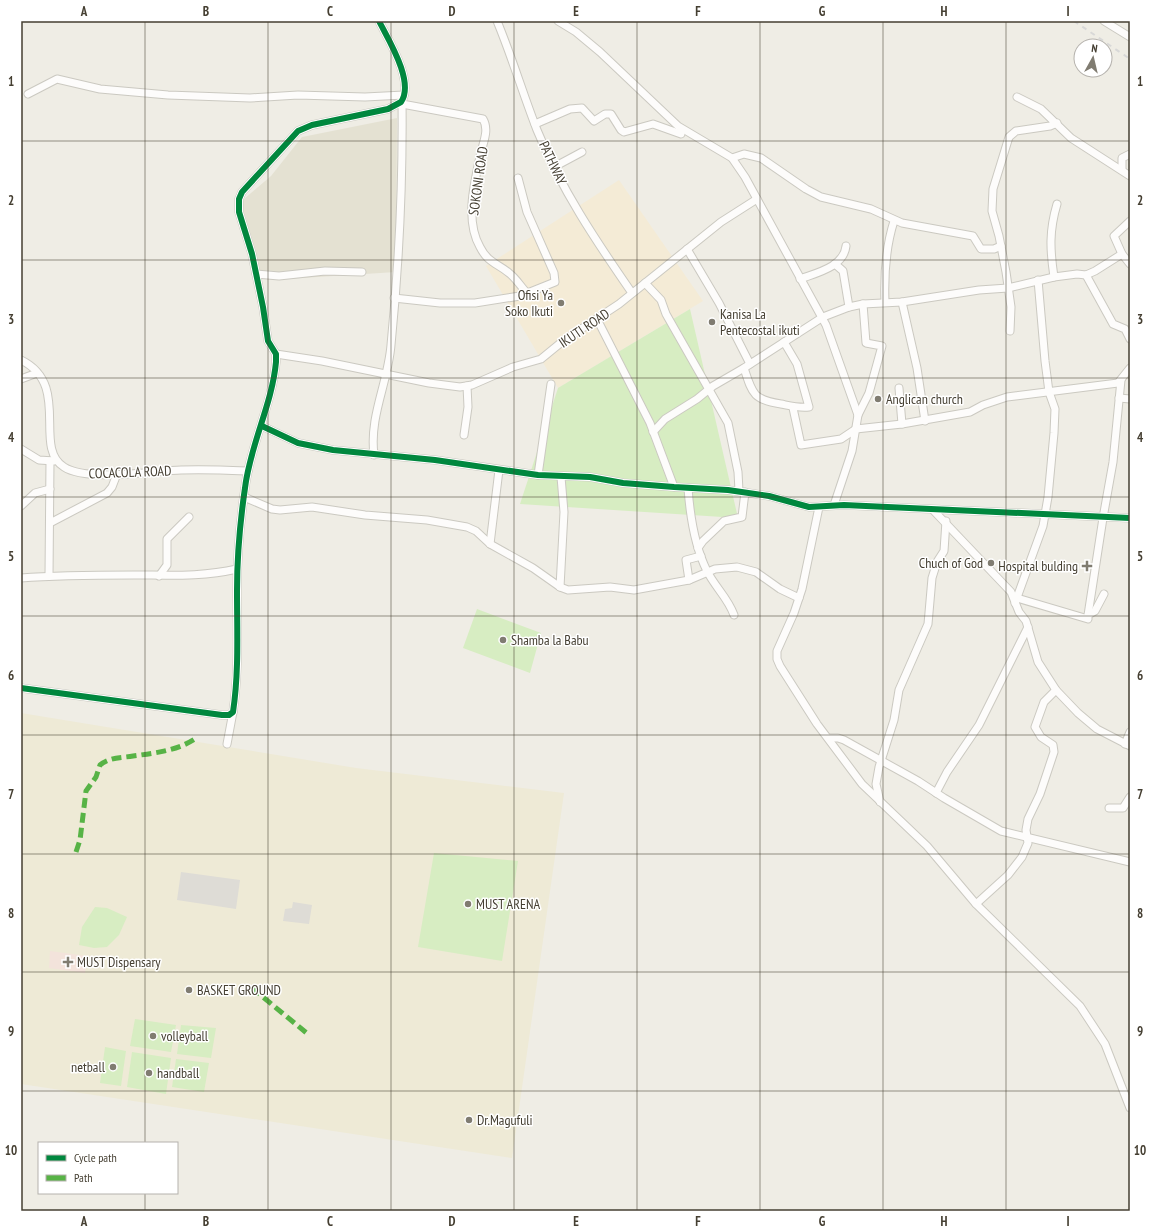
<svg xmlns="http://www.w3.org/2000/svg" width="1151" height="1232" viewBox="0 0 1151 1232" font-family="'PT Sans Narrow',sans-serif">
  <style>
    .residential { fill: #e4e1d2 }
    .commercial { fill: #f4ebd6 }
    .education { fill: #eeead6 }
    .medical { fill: #f3e3db }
    .green { fill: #d7edc2 }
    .parking { fill: #dedcd6 }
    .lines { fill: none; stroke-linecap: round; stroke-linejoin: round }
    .street-casing { stroke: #cbc9c1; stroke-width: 9 }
    .street { stroke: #fdfcfb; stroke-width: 7 }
    .rail { stroke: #d8d8d7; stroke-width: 2; stroke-dasharray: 5 5; stroke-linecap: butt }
    .quiet { stroke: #57b346; stroke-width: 5; stroke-dasharray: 10 5; stroke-linecap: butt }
    .cycleway-casing { stroke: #fff; stroke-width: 8 }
    .cycleway { stroke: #00873e; stroke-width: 6 }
    .grid { fill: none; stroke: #453f32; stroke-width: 1; stroke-opacity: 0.55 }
    .poi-dot { fill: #807c71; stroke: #fff; stroke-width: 1.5 }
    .labels { text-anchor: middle; stroke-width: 3; stroke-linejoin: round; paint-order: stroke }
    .street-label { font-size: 14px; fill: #453f32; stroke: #fff }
    .poi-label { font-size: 14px; fill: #453f32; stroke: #fff; text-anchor: start }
    .neatline { fill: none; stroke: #453f32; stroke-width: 1.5 }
    .grid-label { font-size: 13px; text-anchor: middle; font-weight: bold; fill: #453f32 }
  </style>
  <rect width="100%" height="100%" fill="#efede5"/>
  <path class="residential" d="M 397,118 L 396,272 L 286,279 L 273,278 L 256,269 L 254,250 L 242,212 L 242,204 L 244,199 L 271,176 L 302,137 Z"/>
  <path class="commercial" d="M 619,180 L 703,301 L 558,388 L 486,266 Z"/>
  <path class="education" d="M 21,713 L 356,768 L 564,793 L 512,1158 L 21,1084 Z"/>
  <path class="medical" d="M 50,951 L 87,956 L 85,973 L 49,968 Z"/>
  <g class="green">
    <path d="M 690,309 L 738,518 L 520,504 L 558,388 Z"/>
    <path d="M 477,609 L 541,633 L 530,673 L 463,648 Z"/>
    <path d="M 434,853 L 518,861 L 502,961 L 418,947 Z"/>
    <path d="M 95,907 L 107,908 L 127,917 L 119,935 L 107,947 L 94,948 L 79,945 L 82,927 Z"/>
    <path d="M 135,1019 L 176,1025 L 171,1052 L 130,1046 Z"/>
    <path d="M 181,1025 L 216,1028 L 211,1058 L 177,1054 Z"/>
    <path d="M 105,1047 L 126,1051 L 121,1086 L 100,1083 Z"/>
    <path d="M 132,1052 L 171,1058 L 166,1094 L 127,1087 Z"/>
    <path d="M 176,1059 L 209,1063 L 204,1092 L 172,1087 Z"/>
  </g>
  <g class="parking">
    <path d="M 181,872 L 240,880 L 236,909 L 177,900 Z"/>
    <path d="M 293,902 L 312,905 L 309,924 L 283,921 L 285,909 L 292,908 Z"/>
  </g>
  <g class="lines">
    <defs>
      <g id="street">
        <path d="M 497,21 C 512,57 523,94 537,130 C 561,189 596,241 632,293"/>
        <path d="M 558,21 L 576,32 L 600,52 L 678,126 L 732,158 L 745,177 L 826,325 L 858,415 L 852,451 L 834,505"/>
        <path d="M 1104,21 L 1130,37"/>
        <path d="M 28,94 L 57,79 L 100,89 L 168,95 L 250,98 L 298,95 L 365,97 L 404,95"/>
        <path d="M 1017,97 L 1041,109 L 1071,138 L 1130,176"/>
        <path d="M 402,104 L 483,119 C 490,131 482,144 480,157 C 474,184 465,221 480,247 C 488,263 497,263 509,273 C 516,278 521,287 527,293"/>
        <path d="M 535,124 L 570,109 L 582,108 L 594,121 L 605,114 L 611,114 L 621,130 L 624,132 L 653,124 L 681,134"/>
        <path d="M 732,158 L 744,154 L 761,158 L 806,189 L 821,197 L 871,209 L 902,223 L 973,236 L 981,249 L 994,249 L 1001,246"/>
        <path d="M 554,167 L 582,152"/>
        <path d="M 1122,170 L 1122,158 L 1130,154"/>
        <path d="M 687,249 L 719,303 L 750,364"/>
        <path d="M 1122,254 L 1114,236 L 1130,221"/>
        <path d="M 835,264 L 843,271 L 849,307"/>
        <path d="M 256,274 L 279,276 L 325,271 L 362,272"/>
        <path d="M 1086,275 L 1113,324 L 1125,329 L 1130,339"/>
        <path d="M 1054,277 C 1050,250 1049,231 1057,204"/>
        <path d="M 800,279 C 816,273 844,267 846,246"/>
        <path d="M 645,283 L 661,300 L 666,314 L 728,423 L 738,472 L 739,491"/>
        <path d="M 394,298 L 440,303 L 475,303 L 520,296 L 555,282 L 554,273 L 527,212 L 518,178"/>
        <path d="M 885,302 C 884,275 886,246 894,221"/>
        <path d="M 902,302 L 917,368 L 925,421"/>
        <path d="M 597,319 L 650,423 L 674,487"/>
        <path d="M 1010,331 L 1011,307 L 1006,272 L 999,236 L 992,211 L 993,189 L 1009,137 L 1016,131 L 1050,126 L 1057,123"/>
        <path d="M 276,354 L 322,361 L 429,383 L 460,387 L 472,385 L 513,367 L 541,359 L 563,341 L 619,304 L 721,222 L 757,199"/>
        <path d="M 21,360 C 72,385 32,447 64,467 C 87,482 152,471 181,470 C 203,469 225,470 248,471"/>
        <path d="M 744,368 C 752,393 753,400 781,404 C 791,406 798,408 809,407 L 797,364 L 784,342"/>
        <path d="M 21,379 L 37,373"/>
        <path d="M 899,388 L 902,424"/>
        <path d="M 1119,398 L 1130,399"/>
        <path d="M 793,408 L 801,445 L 841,439 L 856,429 L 902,424 L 970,412 L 983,405 L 1007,397 L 1118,383 L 1130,368"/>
        <path d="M 858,415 L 869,393 L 882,346 L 866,343 L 863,304"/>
        <path d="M 262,426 L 298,443 L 333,450 L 435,460 L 538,475 L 590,477 L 623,483 L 674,487 L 728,490 L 769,496 L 809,507 L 844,505 L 1130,518"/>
        <path d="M 653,432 L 665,419 L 697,399 L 713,386 L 744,368 L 823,317 L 849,307 L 863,304 L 902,302 L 979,290 L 1008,288 L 1054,277 L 1077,274 L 1086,275 L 1095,271 L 1122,254 L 1130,264"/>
        <path d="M 464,435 L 468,407 L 467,386"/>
        <path d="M 21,449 L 39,460 L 54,461"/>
        <path d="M 374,455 C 369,416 388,383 391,345 C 399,264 403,182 402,100"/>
        <path d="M 538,475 L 551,384"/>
        <path d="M 688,488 C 690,516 694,545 707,571 C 715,587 728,598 734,615"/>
        <path d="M 244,497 L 272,509 L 280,510 L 312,507 L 365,515 L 427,520 L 467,527 L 476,531 L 490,544 L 533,568 L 560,587 L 568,590 L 610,587 L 634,590 L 689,580 L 715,569 L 737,567 L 756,572 L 780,589 L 799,598"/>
        <path d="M 21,506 L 35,493 L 50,489"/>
        <path d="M 819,507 L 802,589 L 794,613 L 777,651 L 777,659 L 780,666 L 817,724 L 862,784 L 927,846 L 976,904 L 1080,1006 L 1105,1044 L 1130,1108"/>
        <path d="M 934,511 L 1011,592 L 1019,612 L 1026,621 L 1038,662 L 1056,690 L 1078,713 L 1097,729 L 1130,746"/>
        <path d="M 50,523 L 107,493 L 112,487 L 117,474"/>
        <path d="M 490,544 L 499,470"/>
        <path d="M 698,548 L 703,541 L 724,521 L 742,517 L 745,492"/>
        <path d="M 49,576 L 50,461"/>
        <path d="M 159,576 L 167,565 L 167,539 L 189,517"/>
        <path d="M 21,578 C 59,575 96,575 134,575 C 170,575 202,577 237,569"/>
        <path d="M 689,580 L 686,560 L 701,556"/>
        <path d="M 560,587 L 564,512 L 561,477"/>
        <path d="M 1017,598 L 1088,619 L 1088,615 L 1095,611 L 1104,594"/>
        <path d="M 1015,603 L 1043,526 L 1048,497 L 1054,433 L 1055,409 L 1049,392 L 1045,361 L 1038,280"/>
        <path d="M 1088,615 L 1103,518 L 1113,462 L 1121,380"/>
        <path d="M 21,688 L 222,715 L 229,715 L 233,712 C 239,672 237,632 237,591 C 237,557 240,522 245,488 C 250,445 272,405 276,362 L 276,354 L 268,341 L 263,307 L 252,254 L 239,212 L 239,199 L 242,192 L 298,131 L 312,125 L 388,109 L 401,102 C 415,82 388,39 379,21"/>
        <path d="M 829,738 L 838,738 L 844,740 L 918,781 L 944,798 L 1001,831 L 1130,862"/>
        <path d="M 227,744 L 233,712"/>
        <path d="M 1125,744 L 1130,732"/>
        <path d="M 936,793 L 947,772 L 979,725 L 1028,627"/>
        <path d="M 880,802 L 876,784 L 879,767 L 894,720 L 899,690 L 928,624 L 932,578 L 937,562 L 944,551 L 946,521"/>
        <path d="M 1109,808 L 1123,808 L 1130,797"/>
        <path d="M 976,904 L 1008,875 L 1022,857 L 1028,843 L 1026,830 L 1028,819 L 1040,794 L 1054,752 L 1053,745 L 1041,737 L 1035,727 L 1044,702 L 1056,690"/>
      </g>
    </defs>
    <use href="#street" class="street-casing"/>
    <use href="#street" class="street"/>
    <path class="rail" d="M 1074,21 L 1130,59"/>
    <g class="quiet">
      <path d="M 76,852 L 80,840 L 86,791 L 96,777 L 100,765 C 110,757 121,758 133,756 C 155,753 176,751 195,739"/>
      <path d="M 252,988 L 309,1035"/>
    </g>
    <defs>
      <g id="cycleway">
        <path d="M 262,426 L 298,443 L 333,450 L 435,460 L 538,475 L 590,477 L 623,483 L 674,487 L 728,490 L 769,496 L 809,507 L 844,505 L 1130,518"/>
        <path d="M 21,688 L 222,715 L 229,715 L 233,712 C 239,672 237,632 237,591 C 237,557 240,522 245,488 C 250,445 272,405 276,362 L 276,354 L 268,341 L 263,307 L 252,254 L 239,212 L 239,199 L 242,192 L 298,131 L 312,125 L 388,109 L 401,102 C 415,82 388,39 379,21"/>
      </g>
    </defs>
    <use href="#cycleway" class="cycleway-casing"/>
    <use href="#cycleway" class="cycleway"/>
  </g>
  <path class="grid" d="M 145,21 L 145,1143M 268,21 L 268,1211M 391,21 L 391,1211M 514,21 L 514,1211M 637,21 L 637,1211M 760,21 L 760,1211M 883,21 L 883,1211M 1006,21 L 1006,1211M 21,141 L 1130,141M 21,260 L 1130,260M 21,378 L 1130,378M 21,497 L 1130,497M 21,616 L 1130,616M 21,735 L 1130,735M 21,854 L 1130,854M 21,972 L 1130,972M 21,1091 L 1130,1091M 145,1193 L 145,1211"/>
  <g class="poi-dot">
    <circle cx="561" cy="303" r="4"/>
    <circle cx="712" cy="322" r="4"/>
    <circle cx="878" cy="399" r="4"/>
    <circle cx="991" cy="563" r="4"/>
    <path d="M1085 560h4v4h4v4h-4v4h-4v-4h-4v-4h4z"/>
    <circle cx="503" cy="640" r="4"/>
    <circle cx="468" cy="904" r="4"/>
    <path d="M66 956h4v4h4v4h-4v4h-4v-4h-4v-4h4z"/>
    <circle cx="189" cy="990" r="4"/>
    <circle cx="153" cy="1036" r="4"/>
    <circle cx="113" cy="1067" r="4"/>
    <circle cx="149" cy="1073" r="4"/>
    <circle cx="469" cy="1120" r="4"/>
  </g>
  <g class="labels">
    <g class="street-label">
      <text transform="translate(553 163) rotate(65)" y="5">PATHWAY</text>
      <text transform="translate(478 181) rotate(-82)" y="5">SOKONI ROAD</text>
      <text transform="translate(584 328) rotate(-34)" y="5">IKUTI ROAD</text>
      <text transform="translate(130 472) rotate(-2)" y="5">COCACOLA ROAD</text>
    </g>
    <g class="poi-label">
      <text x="553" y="300" text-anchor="end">Ofisi Ya<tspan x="553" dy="16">Soko Ikuti</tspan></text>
      <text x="720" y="319">Kanisa La<tspan x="720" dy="16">Pentecostal ikuti</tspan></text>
      <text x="886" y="404">Anglican church</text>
      <text x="983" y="568" text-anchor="end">Chuch of God</text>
      <text x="1078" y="571" text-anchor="end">Hospital bulding</text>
      <text x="511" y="645">Shamba la Babu</text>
      <text x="476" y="909">MUST ARENA</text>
      <text x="77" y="967">MUST Dispensary</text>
      <text x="197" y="995">BASKET GROUND</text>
      <text x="161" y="1041">volleyball</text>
      <text x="105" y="1072" text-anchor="end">netball</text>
      <text x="157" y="1078">handball</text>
      <text x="477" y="1125">Dr.Magufuli</text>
    </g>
  </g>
  <rect width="1151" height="1232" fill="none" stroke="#ffffff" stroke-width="44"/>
  <rect x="38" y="1142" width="140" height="52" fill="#ffffff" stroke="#b5b2ad"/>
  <rect x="46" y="1155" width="20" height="6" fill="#00873e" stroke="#b5b2ad"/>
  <text x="74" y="1162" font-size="12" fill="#453f32">Cycle path</text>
  <rect x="46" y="1175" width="20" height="6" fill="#57b346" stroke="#b5b2ad"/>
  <text x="74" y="1182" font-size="12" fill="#453f32">Path</text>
  <g transform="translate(1093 58) rotate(8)"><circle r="19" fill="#ffffff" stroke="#b5b2ad"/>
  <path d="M0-3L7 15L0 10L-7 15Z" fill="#807c71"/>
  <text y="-6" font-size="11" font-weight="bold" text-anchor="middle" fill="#453f32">N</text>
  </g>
  <rect x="22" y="22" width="1107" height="1188" class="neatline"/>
  <g class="grid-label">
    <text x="84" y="16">A</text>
    <text x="206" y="16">B</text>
    <text x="330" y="16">C</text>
    <text x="452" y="16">D</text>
    <text x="576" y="16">E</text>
    <text x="698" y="16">F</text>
    <text x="822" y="16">G</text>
    <text x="944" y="16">H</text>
    <text x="1068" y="16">I</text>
    <text x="11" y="86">1</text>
    <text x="1140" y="86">1</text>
    <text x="11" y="205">2</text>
    <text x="1140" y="205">2</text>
    <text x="11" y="324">3</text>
    <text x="1140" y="324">3</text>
    <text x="11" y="442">4</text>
    <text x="1140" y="442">4</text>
    <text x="11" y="561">5</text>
    <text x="1140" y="561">5</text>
    <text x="11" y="680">6</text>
    <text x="1140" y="680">6</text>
    <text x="11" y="799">7</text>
    <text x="1140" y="799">7</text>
    <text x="11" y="918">8</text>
    <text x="1140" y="918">8</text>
    <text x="11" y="1036">9</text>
    <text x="1140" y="1036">9</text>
    <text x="11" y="1155">10</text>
    <text x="1140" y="1155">10</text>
    <text x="84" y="1226">A</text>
    <text x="206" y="1226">B</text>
    <text x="330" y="1226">C</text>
    <text x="452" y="1226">D</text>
    <text x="576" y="1226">E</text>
    <text x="698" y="1226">F</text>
    <text x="822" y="1226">G</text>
    <text x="944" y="1226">H</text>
    <text x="1068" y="1226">I</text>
  </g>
</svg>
